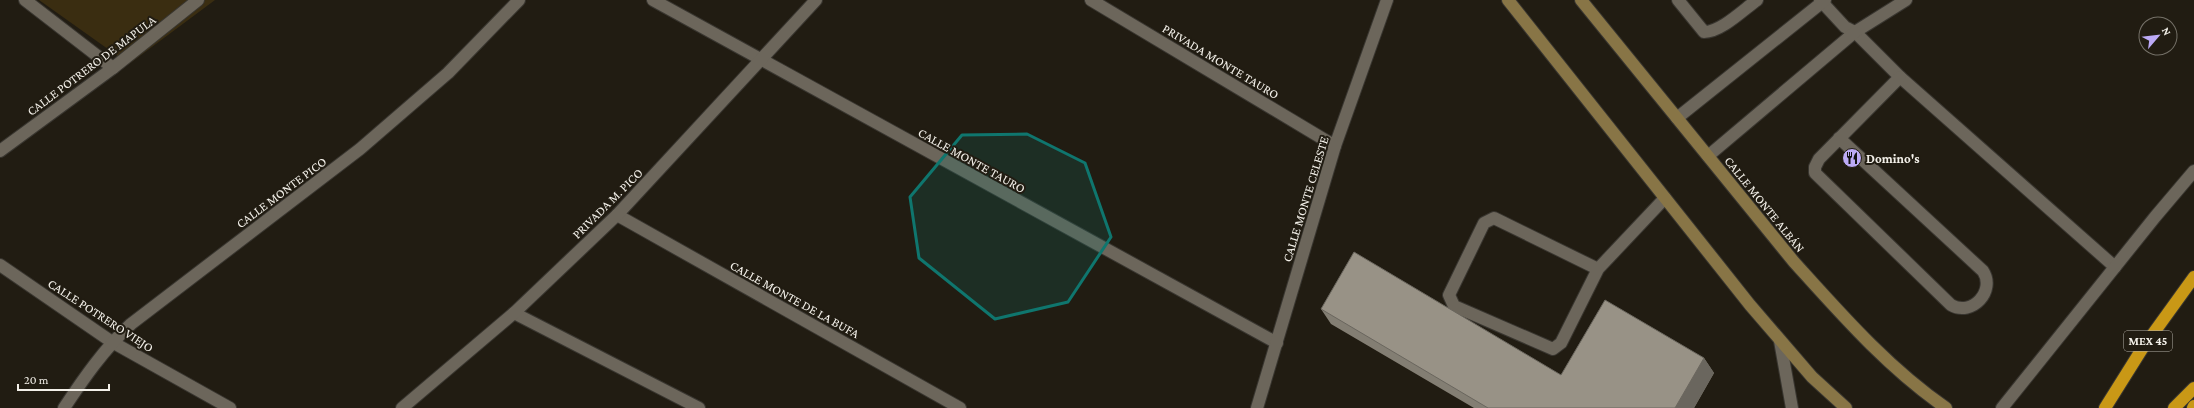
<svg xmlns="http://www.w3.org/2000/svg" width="2194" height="408" viewBox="0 0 2194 408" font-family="'Crimson Pro',serif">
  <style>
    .green { fill: #3a2d11 }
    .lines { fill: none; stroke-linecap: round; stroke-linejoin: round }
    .lane-casing { stroke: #393630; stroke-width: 14 }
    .street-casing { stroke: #393630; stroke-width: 14 }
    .secondary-casing { stroke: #393630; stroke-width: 14 }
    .highway-casing { stroke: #393630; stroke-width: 14 }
    .lane { stroke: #6c665b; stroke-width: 12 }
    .street { stroke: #6c665b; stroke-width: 12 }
    .secondary { stroke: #887546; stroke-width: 12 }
    .highway { stroke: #c99816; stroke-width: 12 }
    .wall { fill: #837e73 }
    .shaded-wall { fill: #6a665e }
    .building { fill: #989286; stroke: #6a665e }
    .marked { fill: #0f766e; fill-opacity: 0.2; stroke: #0f766e; stroke-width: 3; stroke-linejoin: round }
    .labels { text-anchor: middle; stroke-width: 4; stroke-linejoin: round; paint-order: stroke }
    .shield { fill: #211c12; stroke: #b4b0a8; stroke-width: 1 }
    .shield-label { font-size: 12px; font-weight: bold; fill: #f3f0e9 }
    .street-label { font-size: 13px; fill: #f3f0e9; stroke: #211c12 }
    .poi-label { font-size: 13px; font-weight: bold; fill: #f3f0e9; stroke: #211c12; text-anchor: start }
  </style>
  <rect width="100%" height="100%" fill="#211c12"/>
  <path class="green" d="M 39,0 L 215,0 L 129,64 Z"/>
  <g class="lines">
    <defs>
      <g id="lane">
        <path d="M 1678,0 L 1704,32 C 1721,32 1743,10 1757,0"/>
        <path d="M 1820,0 L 1845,27 L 1855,32 L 1900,77 L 2115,267"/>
        <path d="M 1677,118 L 1825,0"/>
        <path d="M 1839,138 L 1983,271 C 1996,291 1972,317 1951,305 L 1815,173 L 1815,167 L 1819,159 L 1900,77"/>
        <path d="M 1708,156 L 1855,32 L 1906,0"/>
        <path d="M 1598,269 L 1494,218 L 1484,223 L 1449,295 L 1454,306 L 1553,349 L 1561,343 L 1598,269 L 1665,198"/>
        <path d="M 1780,341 L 1792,408"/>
      </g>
      <g id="street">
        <path d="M 25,0 L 113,68"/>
        <path d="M 653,0 L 1277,343"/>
        <path d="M 1091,0 L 1335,146"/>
        <path d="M 0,151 L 113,68 L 198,0"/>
        <path d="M 617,215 L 960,408"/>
        <path d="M 0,265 L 112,342 L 230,408"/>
        <path d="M 514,313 L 699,408"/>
        <path d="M 64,408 C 84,378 104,349 131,324 L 360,149 L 448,73 L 519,0"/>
        <path d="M 402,408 L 514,313 L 617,215 L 816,0"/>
        <path d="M 1257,408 L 1335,146 L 1387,0"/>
        <path d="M 2002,408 L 2155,217 L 2194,171"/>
      </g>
      <g id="secondary">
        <path d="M 1508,0 L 1750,305 L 1812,377 L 1846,408"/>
        <path d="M 1581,0 L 1794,262 C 1841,314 1888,368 1946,408"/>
      </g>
      <g id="highway">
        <path d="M 2105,408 L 2142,349 L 2194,277"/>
        <path d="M 2174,408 L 2194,388"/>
        <path d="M 2193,408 L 2194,406"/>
      </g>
    </defs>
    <use href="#lane" class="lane-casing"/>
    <use href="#street" class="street-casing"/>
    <use href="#secondary" class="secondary-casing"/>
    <use href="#highway" class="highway-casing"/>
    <use href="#lane" class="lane"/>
    <use href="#street" class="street"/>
    <use href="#secondary" class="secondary"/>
    <use href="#highway" class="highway"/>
  </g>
  <path class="wall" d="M 1321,309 L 1561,375 L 1704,358 L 1714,373 L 1694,408 L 1474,408 L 1331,324 Z"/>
  <path class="shaded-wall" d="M 1704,358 L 1714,373 L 1694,408 L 1675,408 Z"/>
  <path class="building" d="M 1354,252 L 1561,375 L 1605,300 L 1704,358 L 1675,408 L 1488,408 L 1321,309 Z"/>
  <path class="marked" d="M 1027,134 L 1085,163 L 1111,237 L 1068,302 L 995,319 L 919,258 L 910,197 L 962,135 Z"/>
  <defs>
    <symbol id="restaurant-disc" viewBox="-11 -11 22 22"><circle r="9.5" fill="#bcaaf6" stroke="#211c12"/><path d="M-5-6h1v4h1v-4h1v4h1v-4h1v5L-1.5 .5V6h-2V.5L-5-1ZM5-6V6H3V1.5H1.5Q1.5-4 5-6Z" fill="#111"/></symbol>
  </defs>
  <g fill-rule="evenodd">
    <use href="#restaurant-disc" x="1841" y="147" width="22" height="22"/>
  </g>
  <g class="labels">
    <rect class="shield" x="2124" y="331" width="48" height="20" rx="3"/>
    <g class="shield-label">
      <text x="2148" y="345">MEX 45</text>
    </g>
    <g class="street-label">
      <text transform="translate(1221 61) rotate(31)" y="5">PRIVADA MONTE TAURO</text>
      <text transform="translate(91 65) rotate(-37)" y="5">CALLE POTRERO DE MAPULA</text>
      <text transform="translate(972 160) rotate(29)" y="5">CALLE MONTE TAURO</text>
      <text transform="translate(281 192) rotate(-37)" y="5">CALLE MONTE PICO</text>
      <text transform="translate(1305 199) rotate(-73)" y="5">CALLE MONTE CELESTE</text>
      <text transform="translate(607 203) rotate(-45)" y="5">PRIVADA M. PICO</text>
      <text transform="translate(1765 204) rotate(51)" y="5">CALLE MONTE ALBÁN</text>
      <text transform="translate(795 299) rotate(29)" y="5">CALLE MONTE DE LA BUFA</text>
      <text transform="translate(101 315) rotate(33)" y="5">CALLE POTRERO VIEJO</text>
    </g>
    <g class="poi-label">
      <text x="1866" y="163">Domino's</text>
    </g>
  </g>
  <g transform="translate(2158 36) rotate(62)"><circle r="19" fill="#211c12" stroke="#757168"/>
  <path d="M0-3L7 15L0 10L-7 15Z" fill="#bcaaf6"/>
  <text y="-6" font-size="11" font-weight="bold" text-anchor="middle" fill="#f3f0e9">N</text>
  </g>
  <path d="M18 384v6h91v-6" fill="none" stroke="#f3f0e9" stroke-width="2"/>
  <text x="24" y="384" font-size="12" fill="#f3f0e9" stroke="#211c12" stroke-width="3" paint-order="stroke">20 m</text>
</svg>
